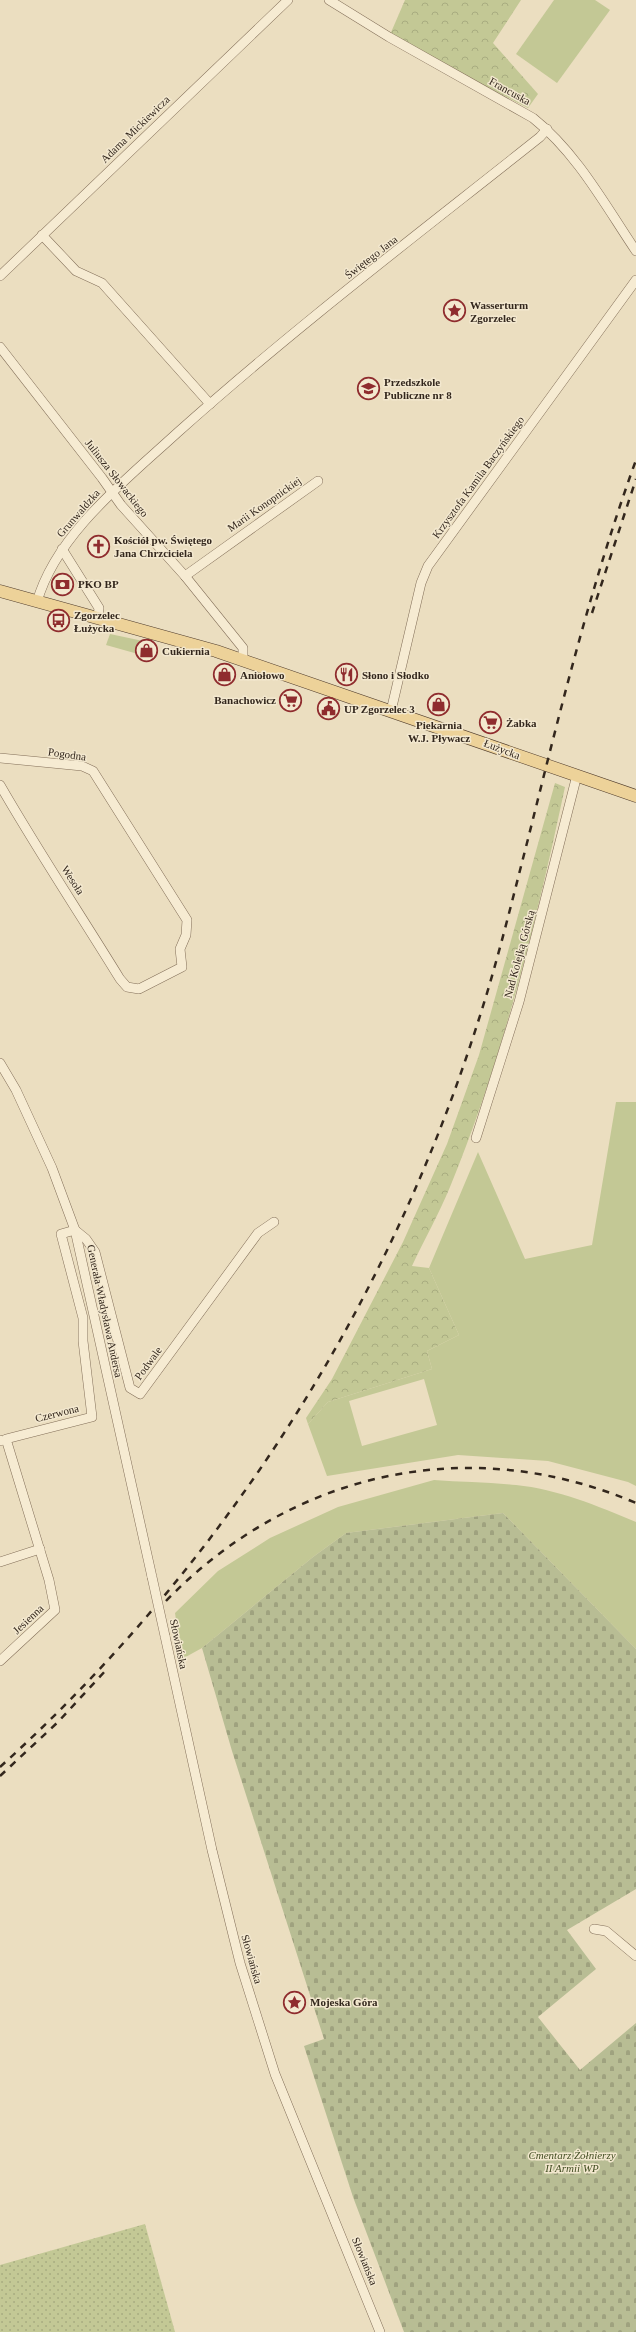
<svg xmlns="http://www.w3.org/2000/svg" width="636" height="2332" viewBox="0 0 636 2332" font-family="'Times New Roman',serif">
  <style>
    .grass { fill: #c3c895; fill-rule: evenodd }
    .forest { fill: url(#forest-crowns) }
    .cemetery { fill: url(#cemetery-stones) }
    .park { fill: url(#park-dots) }
    .lines { fill: none; stroke-linecap: round; stroke-linejoin: round }
    .minor-casing { stroke: #836f59; stroke-width: 10 }
    .major-casing { stroke: #513d2d; stroke-width: 13 }
    .minor { stroke: #f6ebd2; stroke-width: 9 }
    .major { stroke: #edd299; stroke-width: 12 }
    .rail { stroke: #33271d; stroke-width: 2.5; stroke-dasharray: 7 7; stroke-linecap: butt }
    .minor-bridge-casing { stroke: #836f59; stroke-width: 10; stroke-linecap: butt }
    .minor-bridge { stroke: #f6ebd2; stroke-width: 9 }
    .labels { text-anchor: middle; stroke-width: 3; stroke-linejoin: round; paint-order: stroke }
    .street-label { font-size: 11px; fill: #33271d; stroke: #f3e8cf }
    .poi-label { font-size: 11px; font-weight: bold; fill: #33271d; stroke: #f3e8cf; text-anchor: start }
    .park-label { font-size: 11px; font-style: italic; fill: #444f24; stroke: #f3e8cf }
  </style>
  <defs>
    <pattern id="forest-crowns" width="20" height="18" patternUnits="userSpaceOnUse"><rect width="20" height="18" fill="#c3c895"/><path d="M2 6a3 3 0 1 1 6 0M12 15a3 3 0 1 1 6 0" fill="none" stroke="#a8ac80"/></pattern>
    <pattern id="cemetery-stones" width="16" height="16" patternUnits="userSpaceOnUse"><rect width="16" height="16" fill="#b8bd94"/><path d="M2 7V4a2 2 0 0 1 4 0v3zM10 15v-3a2 2 0 0 1 4 0v3z" fill="#9fa27f"/></pattern>
    <pattern id="park-dots" width="8" height="8" patternUnits="userSpaceOnUse"><rect width="8" height="8" fill="#c3c895"/><path d="M2 2h.1M6 6h.1" fill="none" stroke="#a8ac80" stroke-width="1.8" stroke-linecap="round"/></pattern>
  </defs>
  <rect width="100%" height="100%" fill="#ebdec0"/>
  <g class="grass">
    <path d="M 554,0 L 595,0 L 610,10 L 557,83 L 516,54 Z"/>
    <path d="M 110,634 L 143,641 L 138,654 L 106,645 Z"/>
    <path d="M 616,1102 L 636,1102 L 636,1486 L 628,1482 L 548,1461 L 458,1455 L 327,1476 L 308,1424 L 328,1402 L 432,1369 L 427,1351 L 459,1335 L 429,1268 L 478,1152 L 525,1259 L 592,1245 ZM 424,1379 L 437,1425 L 362,1446 L 349,1401 Z"/>
    <path d="M 434,1480 C 461,1482 489,1482 516,1485 C 557,1489 598,1506 636,1522 L 636,1649 L 503,1513 L 346,1533 L 313,1557 L 202,1648 L 182,1659 L 175,1613 L 218,1571 L 270,1538 L 338,1507 Z"/>
  </g>
  <g class="forest">
    <path d="M 405,0 L 521,0 L 493,43 L 538,94 L 528,108 L 389,37 Z"/>
    <path d="M 555,783 L 565,787 C 536,923 503,1058 450,1187 C 439,1214 424,1240 412,1266 L 429,1268 L 459,1335 L 427,1351 L 432,1369 L 328,1402 L 308,1424 L 306,1418 L 332,1379 L 403,1242 L 447,1144 L 479,1055 Z"/>
  </g>
  <path class="cemetery" d="M 503,1513 L 636,1649 L 636,1889 L 567,1930 L 596,1969 L 538,2017 L 580,2070 L 636,2023 L 636,2332 L 404,2332 L 353,2197 L 304,2046 L 324,2039 L 232,1751 L 202,1648 L 313,1557 L 346,1533 Z"/>
  <path class="park" d="M 145,2224 L 175,2332 L 0,2332 L 0,2265 Z"/>
  <g class="lines">
    <defs>
      <g id="minor">
        <path d="M 329,0 L 389,37 L 533,118 C 577,153 605,205 636,251"/>
        <path d="M 42,235 L 76,271 L 102,283 L 210,404"/>
        <path d="M 0,276 L 288,0"/>
        <path d="M 0,347 L 102,478 L 121,505 L 185,576 L 243,648 L 243,659"/>
        <path d="M 62,549 L 99,608 L 98,617"/>
        <path d="M 185,576 L 318,481"/>
        <path d="M 37,602 C 56,534 127,479 177,433 C 293,329 418,234 540,137 L 547,129"/>
        <path d="M 391,711 L 421,583 L 428,566 L 636,280"/>
        <path d="M 0,758 L 82,766 L 93,771 L 187,920 L 186,935 L 180,949 L 182,967 L 139,989 L 127,987 L 120,979 C 80,914 38,851 0,785"/>
        <path d="M 0,1063 L 16,1090 L 52,1168 L 75,1230 L 152,1577"/>
        <path d="M 476,1138 L 519,1002 L 577,775"/>
        <path d="M 0,1440 L 0,1441"/>
        <path d="M 0,1562 L 40,1549"/>
        <path d="M 165,1636 L 212,1850 L 240,1963 L 275,2074 L 380,2332"/>
        <path d="M 0,1661 L 55,1610 L 49,1580 L 6,1439 L 92,1417 L 83,1341 L 83,1318 L 61,1234 L 75,1230 L 86,1239 L 95,1252 L 130,1388 L 140,1394 L 258,1233 L 274,1222"/>
        <path d="M 594,1929 L 606,1931 L 636,1956"/>
      </g>
      <path id="major" d="M 0,591 L 216,651 L 636,796"/>
    </defs>
    <use href="#minor" class="minor-casing"/>
    <use href="#major" class="major-casing"/>
    <use href="#minor" class="minor"/>
    <use href="#major" class="major"/>
    <g class="rail">
      <path d="M 592,613 L 636,479"/>
      <path d="M 166,1601 C 292,1471 469,1432 636,1503"/>
      <path d="M 0,1767 C 222,1566 386,1310 477,1025 C 497,964 512,901 528,839 C 560,711 591,584 636,460"/>
      <path d="M 0,1776 L 58,1722 L 107,1669"/>
    </g>
    <defs>
      <path id="minor-bridge" d="M 152,1577 L 165,1636"/>
    </defs>
    <use href="#minor-bridge" class="minor-bridge-casing"/>
    <use href="#minor-bridge" class="minor-bridge"/>
  </g>
  <defs>
    <symbol id="sight-ring" viewBox="-11 -11 22 22"><circle r="9.5" fill="#f3e8cf" stroke="#8f2c2e" stroke-width="1.5"/><path d="M0-6L1.8-2.2L6-1.7L2.9 1.2L3.7 5.4L0 3.3L-3.7 5.4L-2.9 1.2L-6-1.7L-1.8-2.2Z" fill="#8f2c2e"/></symbol>
    <symbol id="school-ring" viewBox="-11 -11 22 22"><circle r="9.5" fill="#f3e8cf" stroke="#8f2c2e" stroke-width="1.5"/><path d="M0-5L7-2L0 1L-7-2ZM-4 1L0 2.5L4 1V4Q0 6-4 4Z" fill="#8f2c2e"/></symbol>
    <symbol id="church-ring" viewBox="-11 -11 22 22"><circle r="9.5" fill="#f3e8cf" stroke="#8f2c2e" stroke-width="1.5"/><path d="M-1.2-6h2.4v3.5h3.3v2.4h-3.3V6h-2.4V-.1h-3.3v-2.4h3.3Z" fill="#8f2c2e"/></symbol>
    <symbol id="bank-ring" viewBox="-11 -11 22 22"><circle r="9.5" fill="#f3e8cf" stroke="#8f2c2e" stroke-width="1.5"/><path d="M-6-4H6V4H-6ZM0-2.3a2.3 2.3 0 1 0 0 4.6a2.3 2.3 0 1 0 0-4.6Z" fill="#8f2c2e"/></symbol>
    <symbol id="bus-ring" viewBox="-11 -11 22 22"><circle r="9.5" fill="#f3e8cf" stroke="#8f2c2e" stroke-width="1.5"/><path d="M-5-6H5V4H4V6H2V4H-2V6H-4V4H-5ZM-3.5-4V0h7V-4ZM-3.5 1.2v1.5H-2V1.2ZM2 1.2v1.5H3.5V1.2Z" fill="#8f2c2e"/></symbol>
    <symbol id="shop-ring" viewBox="-11 -11 22 22"><circle r="9.5" fill="#f3e8cf" stroke="#8f2c2e" stroke-width="1.5"/><path d="M-5-2.5h2.3a2.7 3.5 0 0 1 5.4 0H5L5.5 6h-11ZM-1.5-2.5h3a1.5 2.3 0 0 0-3 0Z" fill="#8f2c2e"/></symbol>
    <symbol id="restaurant-ring" viewBox="-11 -11 22 22"><circle r="9.5" fill="#f3e8cf" stroke="#8f2c2e" stroke-width="1.5"/><path d="M-5-6h1v4h1v-4h1v4h1v-4h1v5L-1.5 .5V6h-2V.5L-5-1ZM5-6V6H3V1.5H1.5Q1.5-4 5-6Z" fill="#8f2c2e"/></symbol>
    <symbol id="supermarket-ring" viewBox="-11 -11 22 22"><circle r="9.5" fill="#f3e8cf" stroke="#8f2c2e" stroke-width="1.5"/><path d="M-6-5.5h2.5l.6 2H6L4.5 2H-2.5L-4.4-4H-6ZM-1.5 3.2a1.3 1.3 0 1 0 .1 0ZM3 3.2a1.3 1.3 0 1 0 .1 0Z" fill="#8f2c2e"/></symbol>
    <symbol id="civic-ring" viewBox="-11 -11 22 22"><circle r="9.5" fill="#f3e8cf" stroke="#8f2c2e" stroke-width="1.5"/><path d="M-.6-6.5H3V-4.5H.6V-3L4-1V1h2V6H-6V1h2V-1L-.6-3ZM-1.2 2.5V6h2.4V2.5Z" fill="#8f2c2e"/></symbol>
  </defs>
  <g fill-rule="evenodd">
    <use href="#sight-ring" x="442" y="298" width="25" height="25"/>
    <use href="#school-ring" x="356" y="376" width="25" height="25"/>
    <use href="#church-ring" x="86" y="534" width="25" height="25"/>
    <use href="#bank-ring" x="50" y="572" width="25" height="25"/>
    <use href="#bus-ring" x="46" y="608" width="25" height="25"/>
    <use href="#shop-ring" x="134" y="638" width="25" height="25"/>
    <use href="#shop-ring" x="212" y="662" width="25" height="25"/>
    <use href="#restaurant-ring" x="334" y="662" width="25" height="25"/>
    <use href="#supermarket-ring" x="278" y="688" width="25" height="25"/>
    <use href="#shop-ring" x="426" y="692" width="25" height="25"/>
    <use href="#civic-ring" x="316" y="696" width="25" height="25"/>
    <use href="#supermarket-ring" x="478" y="710" width="25" height="25"/>
    <use href="#sight-ring" x="282" y="1990" width="25" height="25"/>
  </g>
  <g class="labels">
    <g class="street-label">
      <text transform="translate(510 91) rotate(29)" y="4">Francuska</text>
      <text transform="translate(135 129) rotate(-44)" y="4">Adama Mickiewicza</text>
      <text transform="translate(371 257) rotate(-38)" y="4">Świętego Jana</text>
      <text transform="translate(478 477) rotate(-54)" y="4">Krzysztofa Kamila Baczyńskiego</text>
      <text transform="translate(117 478) rotate(52)" y="4">Juliusza Słowackiego</text>
      <text transform="translate(264 504) rotate(-35)" y="4">Marii Konopnickiej</text>
      <text transform="translate(78 513) rotate(-49)" y="4">Grunwaldzka</text>
      <text transform="translate(502 749) rotate(21)" y="4">Łużycka</text>
      <text transform="translate(67 754) rotate(8)" y="4">Pogodna</text>
      <text transform="translate(73 880) rotate(57)" y="4">Wesoła</text>
      <text transform="translate(519 954) rotate(-75)" y="4">Nad Kolejką Górską</text>
      <text transform="translate(105 1311) rotate(78)" y="4">Generała Władysława Andersa</text>
      <text transform="translate(148 1363) rotate(-54)" y="4">Podwale</text>
      <text transform="translate(57 1413) rotate(-14)" y="4">Czerwona</text>
      <text transform="translate(28 1619) rotate(-43)" y="4">Jesienna</text>
      <text transform="translate(179 1644) rotate(78)" y="4">Słowiańska</text>
      <text transform="translate(252 1959) rotate(74)" y="4">Słowiańska</text>
      <text transform="translate(365 2261) rotate(68)" y="4">Słowiańska</text>
    </g>
    <g class="poi-label">
      <text x="470" y="309">Wasserturm<tspan x="470" dy="13">Zgorzelec</tspan></text>
      <text x="384" y="386">Przedszkole<tspan x="384" dy="13">Publiczne nr 8</tspan></text>
      <text x="114" y="544">Kościół pw. Świętego<tspan x="114" dy="13">Jana Chrzciciela</tspan></text>
      <text x="78" y="588">PKO BP</text>
      <text x="74" y="619">Zgorzelec<tspan x="74" dy="13">Łużycka</tspan></text>
      <text x="162" y="655">Cukiernia</text>
      <text x="240" y="679">Aniołowo</text>
      <text x="362" y="679">Słono i Słodko</text>
      <text x="276" y="704" text-anchor="end">Banachowicz</text>
      <text x="344" y="713">UP Zgorzelec 3</text>
      <text x="506" y="727">Żabka</text>
      <text x="439" y="729" text-anchor="middle">Piekarnia<tspan x="439" dy="13">W.J. Pływacz</tspan></text>
      <text x="310" y="2006">Mojeska Góra</text>
    </g>
    <g class="park-label">
      <text x="572" y="2159">Cmentarz Żołnierzy<tspan x="572" dy="13">II Armii WP</tspan></text>
    </g>
  </g>
</svg>
